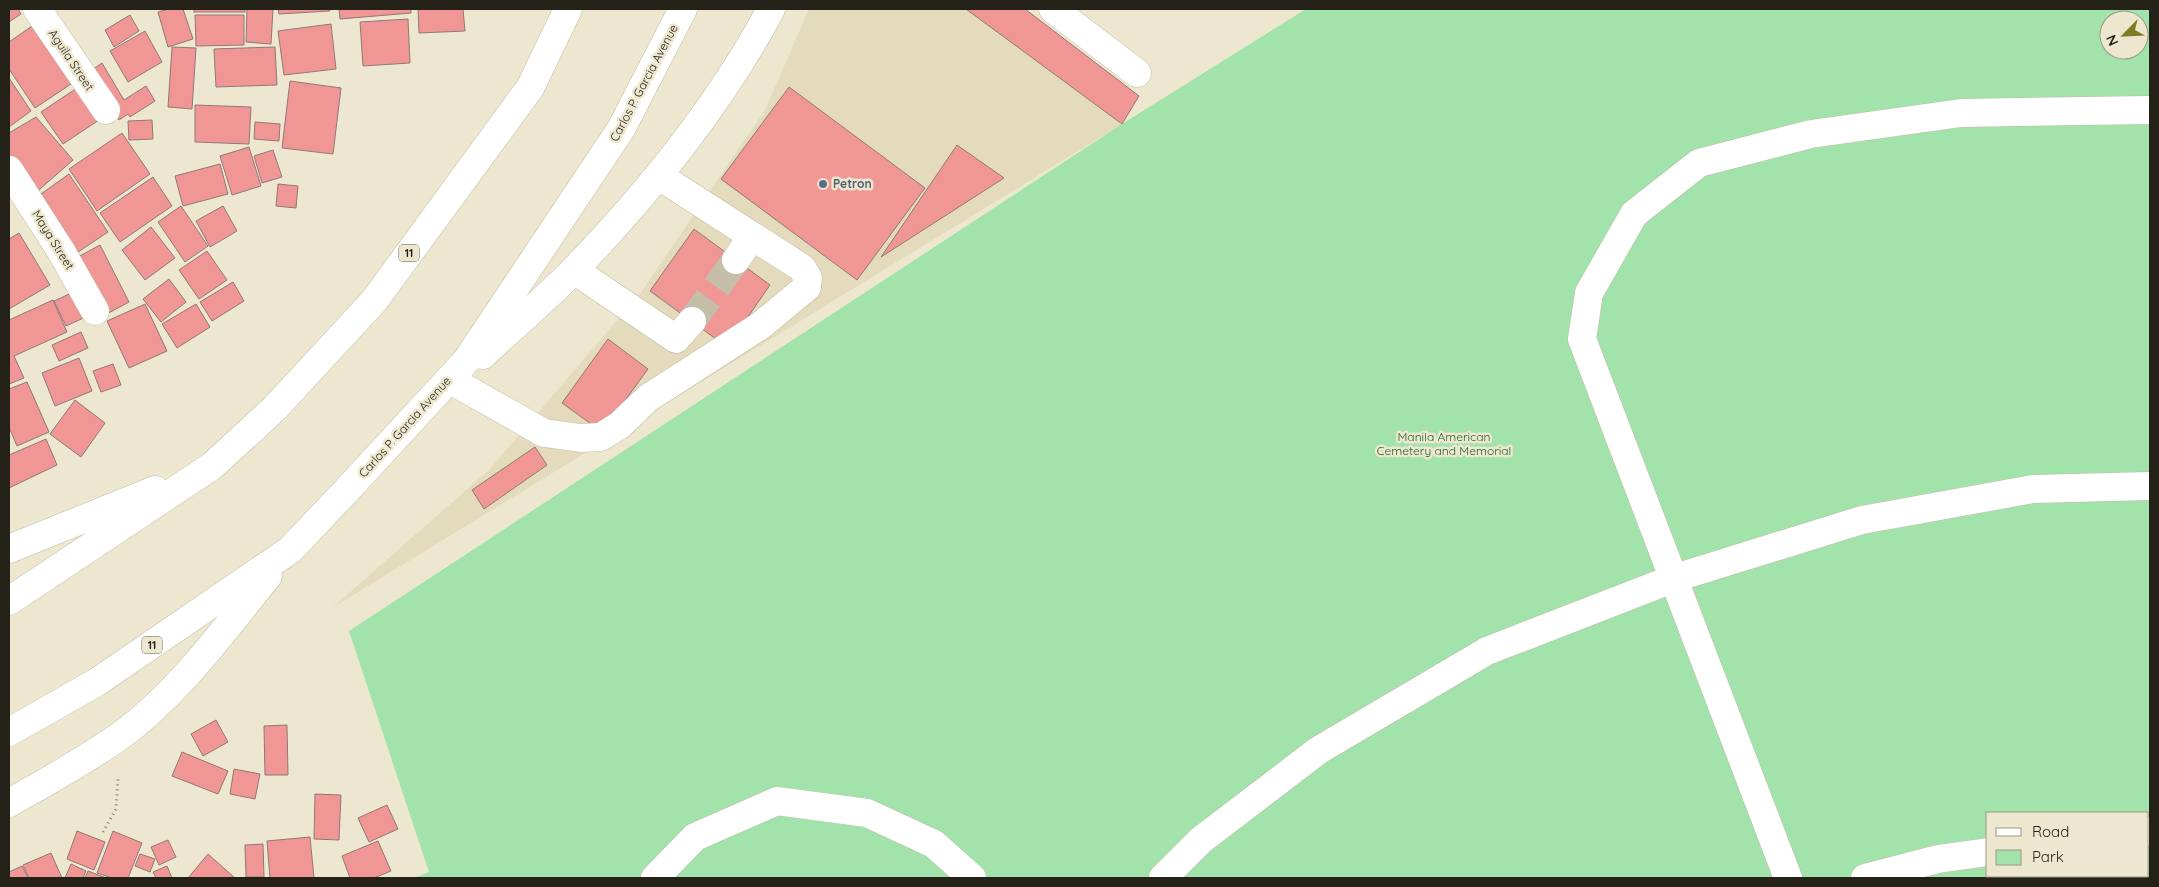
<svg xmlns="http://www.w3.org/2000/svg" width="2159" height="887" viewBox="0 0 2159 887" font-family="Quicksand,sans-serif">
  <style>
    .built { fill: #e4dbbd }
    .green { fill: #a2e2ab; fill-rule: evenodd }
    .building { fill: #f09795; stroke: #917877 }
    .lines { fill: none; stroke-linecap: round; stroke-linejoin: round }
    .minor-tunnel { stroke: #c5bfaa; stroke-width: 28; stroke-dasharray: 28 14; stroke-linecap: butt }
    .minor-casing { stroke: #c3bda6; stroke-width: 29 }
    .major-casing { stroke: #c3bda6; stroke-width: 29 }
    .path { stroke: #868272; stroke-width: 3; stroke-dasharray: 1 4; stroke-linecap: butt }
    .minor { stroke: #fff; stroke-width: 28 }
    .major { stroke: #fff; stroke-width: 28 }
    .service-dot { fill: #5c6f8a; stroke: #ede7cf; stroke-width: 2 }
    .labels { text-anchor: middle; stroke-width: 5; stroke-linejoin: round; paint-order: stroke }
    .shield { fill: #ede7cf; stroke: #605c4f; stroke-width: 1 }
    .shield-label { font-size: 11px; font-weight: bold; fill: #232118 }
    .street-label { font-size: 12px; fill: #232118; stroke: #ede7cf }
    .service-label { font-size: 12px; font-weight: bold; fill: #4e5e75; stroke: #ede7cf; text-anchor: start }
    .park-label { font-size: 12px; fill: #1a642e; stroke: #ede7cf }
  </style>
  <rect width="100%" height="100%" fill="#ede7cf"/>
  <path class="built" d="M 809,9 L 966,9 L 1122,124 L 332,608 L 489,470 L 642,291 L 765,110 Z"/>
  <path class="green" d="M 1306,9 L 2150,9 L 2150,878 L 414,878 L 429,872 L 349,631 L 1122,124 ZM 2109,20 L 2139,20 L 2139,50 L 2109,50 ZM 1988,813 L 2148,813 L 2148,876 L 1988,876 Z"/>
  <g class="building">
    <path d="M 9,9 L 18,9 L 21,14 L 9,22 Z"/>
    <path d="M 169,9 L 183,9 L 193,39 L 168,47 L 158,12 Z"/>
    <rect x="194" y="9" width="51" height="3"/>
    <path d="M 247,9 L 273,9 L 271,44 L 246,42 Z"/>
    <path d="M 278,9 L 329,9 L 330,11 L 279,14 Z"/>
    <path d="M 339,9 L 411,9 L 411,13 L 340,19 Z"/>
    <path d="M 418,9 L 463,9 L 465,31 L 419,33 Z"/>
    <path d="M 966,9 L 1025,9 L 1139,96 L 1122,124 Z"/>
    <path d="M 130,15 L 139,31 L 114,47 L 105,30 Z"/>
    <path d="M 195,15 L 244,15 L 244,45 L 196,46 Z"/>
    <path d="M 408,19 L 410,63 L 363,66 L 360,22 Z"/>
    <path d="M 35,24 L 74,82 L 35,108 L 9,69 L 9,42 Z"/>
    <path d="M 331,24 L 336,69 L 284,75 L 278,31 Z"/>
    <path d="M 145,31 L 162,62 L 128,82 L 110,51 Z"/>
    <path d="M 172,47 L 196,48 L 192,109 L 168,107 Z"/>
    <path d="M 275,47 L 277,85 L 216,87 L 214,49 Z"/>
    <path d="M 102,63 L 124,100 L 146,86 L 155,101 L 130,117 L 128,114 L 119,120 L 89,72 Z"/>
    <path d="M 9,78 L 31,111 L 9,127 Z"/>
    <path d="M 290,81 L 341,88 L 333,154 L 282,148 Z"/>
    <path d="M 83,84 L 105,116 L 63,144 L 41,112 Z"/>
    <path d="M 789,87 L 925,188 L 857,280 L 721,179 Z"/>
    <path d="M 195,105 L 251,107 L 249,144 L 195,142 Z"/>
    <path d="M 36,117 L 73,160 L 32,196 L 9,158 L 9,133 Z"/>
    <path d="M 152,120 L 153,139 L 129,140 L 128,121 Z"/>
    <path d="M 255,122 L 280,124 L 279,141 L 254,139 Z"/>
    <path d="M 122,133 L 150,174 L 97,211 L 69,169 Z"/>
    <path d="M 957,145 L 1004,178 L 881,257 Z"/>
    <path d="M 249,147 L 261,186 L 232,195 L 220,156 Z"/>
    <path d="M 273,150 L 282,177 L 262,183 L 254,156 Z"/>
    <path d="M 220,164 L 228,194 L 183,206 L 175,176 Z"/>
    <path d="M 69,174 L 108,232 L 72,256 L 34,199 Z"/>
    <path d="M 153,177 L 172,206 L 120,242 L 100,213 Z"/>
    <path d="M 278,184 L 298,186 L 296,208 L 276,206 Z"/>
    <path d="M 181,206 L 208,246 L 185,262 L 158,222 Z"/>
    <path d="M 223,206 L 237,231 L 210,247 L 196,221 Z"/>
    <path d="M 151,227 L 175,258 L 145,280 L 122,250 Z"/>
    <path d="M 694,229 L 770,285 L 727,347 L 650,291 Z"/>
    <path d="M 19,233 L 50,285 L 9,309 L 9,239 Z"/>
    <path d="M 100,245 L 129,302 L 105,315 L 76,258 Z"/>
    <path d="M 207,251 L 227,280 L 199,299 L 179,270 Z"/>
    <path d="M 169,279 L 186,302 L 161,322 L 143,299 Z"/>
    <path d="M 233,282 L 244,301 L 212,321 L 200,302 Z"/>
    <path d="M 76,291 L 88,316 L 66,326 L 54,301 Z"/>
    <path d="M 53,300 L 67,332 L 14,356 L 24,378 L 9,384 L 9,320 Z"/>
    <path d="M 145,304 L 167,351 L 129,368 L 107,321 Z"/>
    <path d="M 196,304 L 210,327 L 177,348 L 162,324 Z"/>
    <path d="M 81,332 L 88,348 L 59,361 L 52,345 Z"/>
    <path d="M 608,339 L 648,369 L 602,432 L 562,403 Z"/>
    <path d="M 79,358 L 92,391 L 55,406 L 42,373 Z"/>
    <path d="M 113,364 L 121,385 L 101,392 L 93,371 Z"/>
    <path d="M 27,382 L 49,432 L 17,446 L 9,427 L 9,389 Z"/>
    <path d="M 75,400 L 105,423 L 81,457 L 50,434 Z"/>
    <path d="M 46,439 L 57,465 L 9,488 L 9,455 Z"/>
    <path d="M 535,447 L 547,465 L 484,509 L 472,490 Z"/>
    <path d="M 216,720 L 228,742 L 203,756 L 191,734 Z"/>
    <path d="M 287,725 L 288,775 L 265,775 L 264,726 Z"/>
    <path d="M 182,752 L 228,771 L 218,794 L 172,776 Z"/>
    <path d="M 234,769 L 260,774 L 255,799 L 230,794 Z"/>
    <path d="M 315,794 L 341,795 L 339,840 L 314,839 Z"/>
    <path d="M 387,805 L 398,829 L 369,842 L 358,818 Z"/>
    <path d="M 77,831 L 105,842 L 94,870 L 67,859 Z"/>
    <path d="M 113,831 L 142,843 L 128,878 L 112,878 L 97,873 Z"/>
    <path d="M 310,837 L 314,878 L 270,878 L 267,841 Z"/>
    <path d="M 168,840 L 176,857 L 159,865 L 151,847 Z"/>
    <path d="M 378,841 L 391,871 L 374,878 L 350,878 L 342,856 Z"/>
    <path d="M 263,844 L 264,877 L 246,877 L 245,845 Z"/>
    <path d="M 51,853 L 62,878 L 29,878 L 23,865 Z"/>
    <path d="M 140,854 L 155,859 L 150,872 L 135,866 Z"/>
    <path d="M 208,854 L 235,878 L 188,878 Z"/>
    <path d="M 71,864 L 86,871 L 83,878 L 65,878 Z"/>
    <path d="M 22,866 L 28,878 L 9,878 L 9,872 Z"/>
    <path d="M 167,866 L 172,878 L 156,878 L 153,872 Z"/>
    <path d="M 88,871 L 106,878 L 85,878 Z"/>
  </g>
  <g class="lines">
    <path class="minor-tunnel" d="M 692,321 L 736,260"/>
    <defs>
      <g id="minor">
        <path d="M 37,9 L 106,110"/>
        <path d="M 1053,9 L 1137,73"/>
        <path d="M 9,170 L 61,251 L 95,311"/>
        <path d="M 736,260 L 752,236"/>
        <path d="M 574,270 L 676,339 L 692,321"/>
        <path d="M 454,382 L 544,433 L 581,438 L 601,437 L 620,425 L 648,398 L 760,326 L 807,287 L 808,278 L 802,268 L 659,176"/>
        <path d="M 2148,831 L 2150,831"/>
        <path d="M 655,878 L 695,837 L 777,801 L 867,813 L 934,844 L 972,878"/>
        <path d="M 1163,878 L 1201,840 L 1319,750 L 1487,651 L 1675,578 L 1862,520 L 2033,489 L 2150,486"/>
        <path d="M 1788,878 L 1582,339 L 1589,293 L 1634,214 L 1699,163 L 1811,134 L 1961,113 L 2150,110"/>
        <path d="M 1865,878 L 1938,859 L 1988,852"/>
      </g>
      <g id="major">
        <path d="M 483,355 C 513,326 546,299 575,269 C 649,192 721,103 771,9"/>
        <path d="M 9,549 L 155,490"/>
        <path d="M 9,601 L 212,466 L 274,409 L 374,301 L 530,88 L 568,9"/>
        <path d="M 9,732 L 97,682 L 290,550 L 347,490 L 467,360 L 621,129 L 683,9"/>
        <path d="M 9,803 C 46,782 85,761 120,736 C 178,694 223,631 268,576"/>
      </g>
    </defs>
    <use href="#minor" class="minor-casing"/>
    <use href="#major" class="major-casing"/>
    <path class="path" d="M 103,832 L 116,809 L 118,779"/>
    <use href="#minor" class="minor"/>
    <use href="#major" class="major"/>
  </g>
  <circle class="service-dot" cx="823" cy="184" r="5"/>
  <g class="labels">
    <g class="shield">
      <rect x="399" y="244.5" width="20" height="17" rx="4"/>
      <rect x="142" y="636.5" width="20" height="17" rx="4"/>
    </g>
    <g class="shield-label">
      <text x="409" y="257">11</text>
      <text x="152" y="649">11</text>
    </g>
    <g class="street-label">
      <text transform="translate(71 60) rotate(56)" y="4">Aguila Street</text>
      <text transform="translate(644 83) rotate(-62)" y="4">Carlos P. Garcia Avenue</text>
      <text transform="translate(53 240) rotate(58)" y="4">Maya Street</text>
      <text transform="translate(405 427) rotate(-48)" y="4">Carlos P. Garcia Avenue</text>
    </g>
    <g class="service-label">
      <text x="833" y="188">Petron</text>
    </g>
    <g class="park-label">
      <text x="1444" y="441">Manila American<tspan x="1444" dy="14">Cemetery and Memorial</tspan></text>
    </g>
  </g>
  <rect width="2159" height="887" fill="none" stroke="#232118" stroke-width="20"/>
  <rect x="1986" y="812" width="162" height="65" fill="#ede7cf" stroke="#9c9886"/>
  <rect x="1996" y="828" width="25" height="8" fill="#ffffff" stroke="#9c9886"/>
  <text x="2032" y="837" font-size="15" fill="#232118">Road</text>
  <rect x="1996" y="850" width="25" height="15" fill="#a2e2ab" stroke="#9c9886"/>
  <text x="2032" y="862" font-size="15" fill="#232118">Park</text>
  <g transform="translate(2124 35) rotate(246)"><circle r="24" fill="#ede7cf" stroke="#9c9886"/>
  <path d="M0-4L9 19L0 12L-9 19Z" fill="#807c24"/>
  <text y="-8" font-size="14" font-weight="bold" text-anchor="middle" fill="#232118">N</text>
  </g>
</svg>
